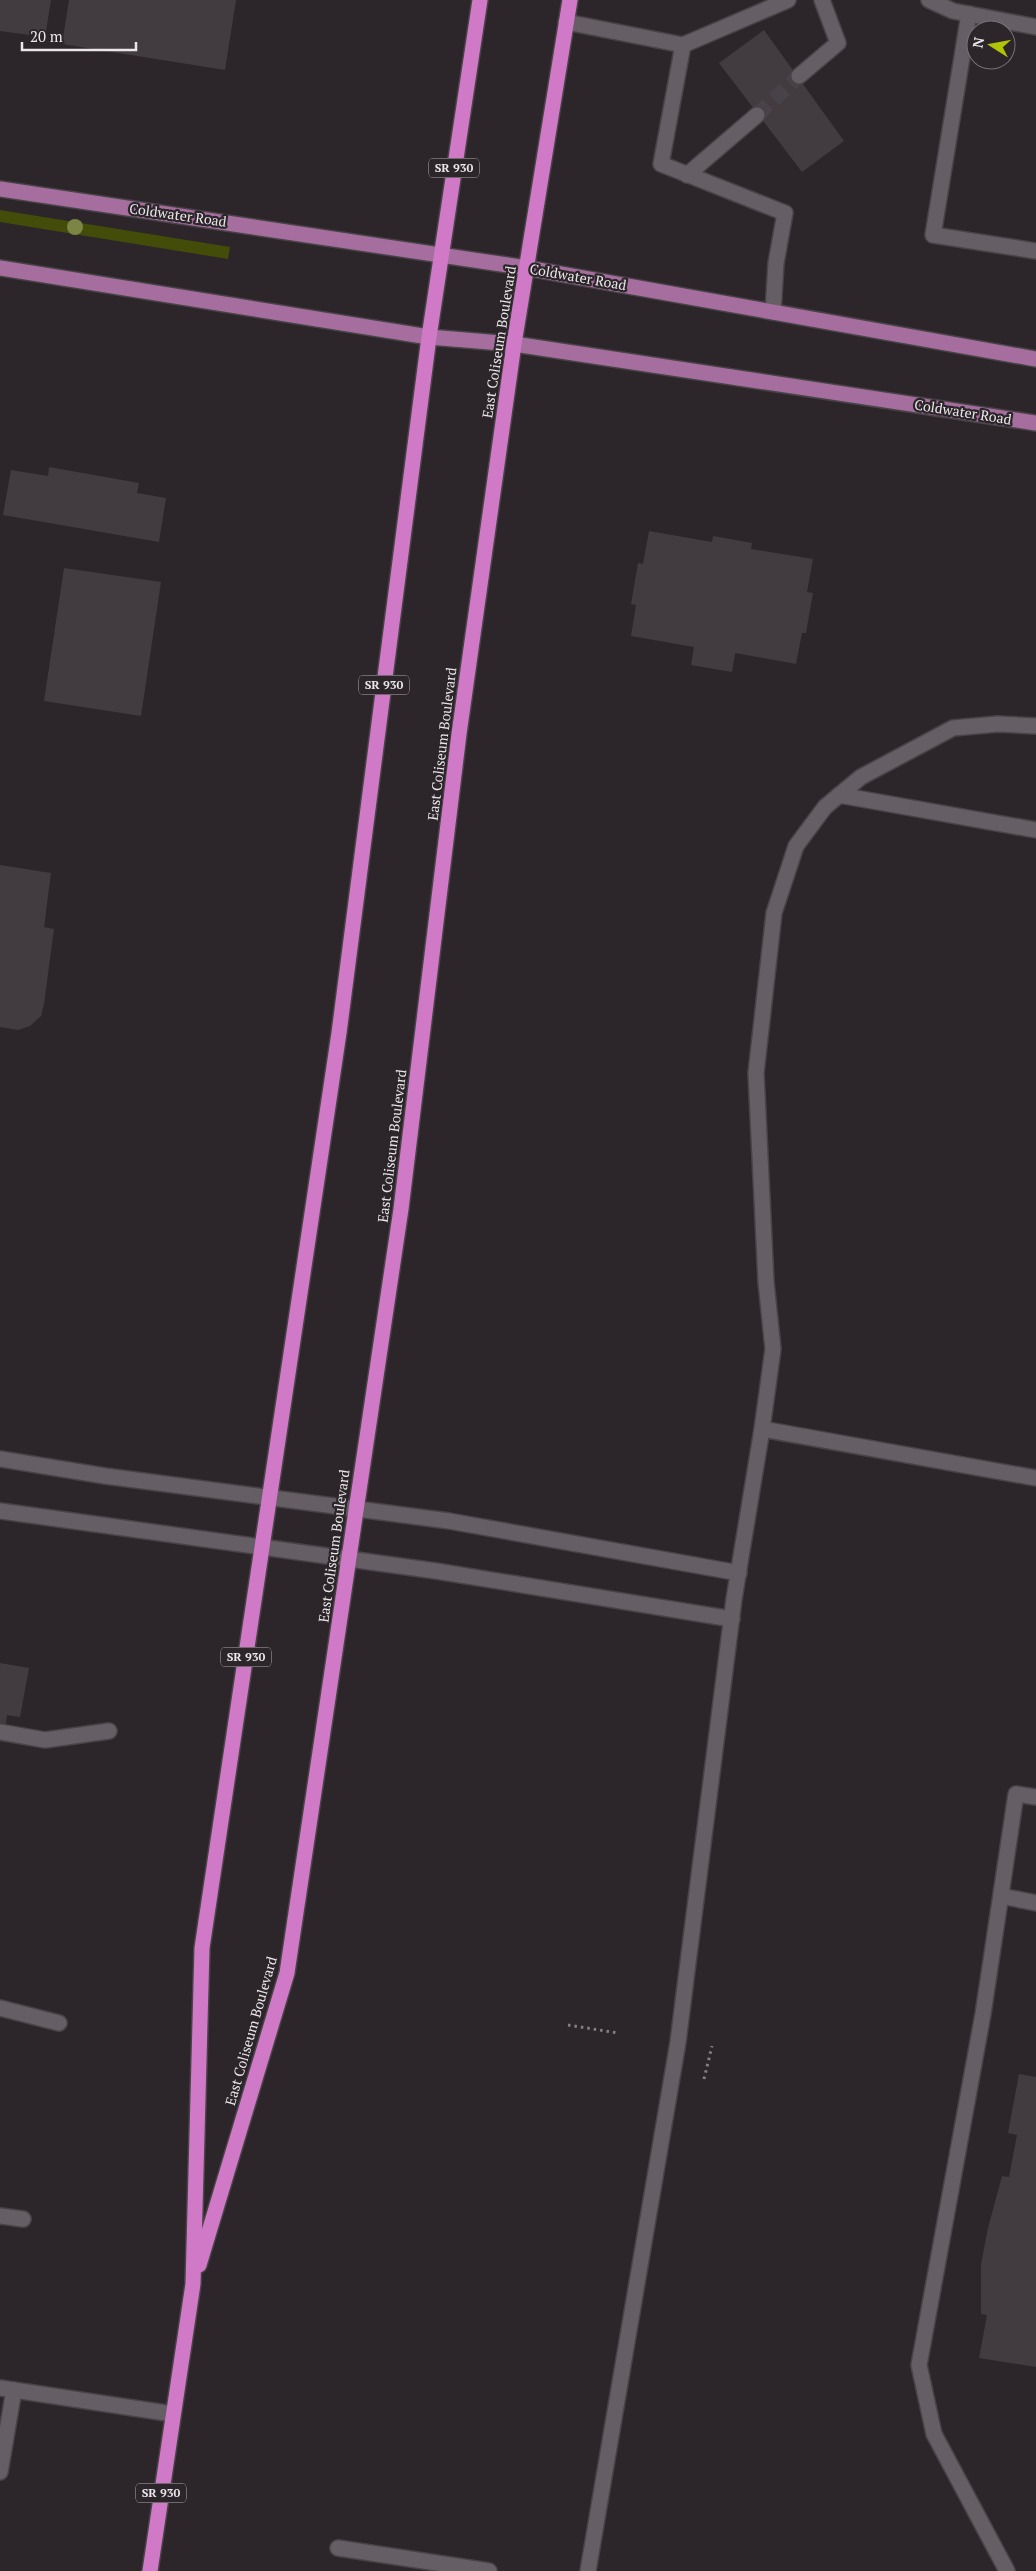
<svg xmlns="http://www.w3.org/2000/svg" width="1036" height="2571" viewBox="0 0 1036 2571" font-family="'PT Serif',serif">
  <style>
    .green { fill: #434d09 }
    .building { fill: #423c41 }
    .lines { fill: none; stroke-linecap: round; stroke-linejoin: round }
    .minor-tunnel { stroke: #484348; stroke-width: 15; stroke-dasharray: 15 8; stroke-linecap: butt }
    .minor-casing { stroke: #484347; stroke-width: 18 }
    .major-casing { stroke: #484347; stroke-width: 18 }
    .highway-casing { stroke: #484347; stroke-width: 18 }
    .path { stroke: #847f83; stroke-width: 3; stroke-dasharray: 2.5 4; stroke-linecap: butt }
    .minor { stroke: #655e64; stroke-width: 15 }
    .major { stroke: #a56e9f; stroke-width: 15 }
    .highway { stroke: #d079c6; stroke-width: 15 }
    .tree { fill: #7c8545 }
    .labels { text-anchor: middle; stroke-width: 4.5; stroke-linejoin: round; paint-order: stroke }
    .shield { fill: #2c262b; stroke: #b1acb0; stroke-width: 1 }
    .shield-label { font-size: 12px; font-weight: bold; fill: #eae6e9 }
    .street-label { font-size: 14px; fill: #eae6e9; stroke: #2c262b }
  </style>
  <rect width="100%" height="100%" fill="#2c262b"/>
  <path class="green" d="M 0,210 L 230,247 L 228,259 L 0,222 Z"/>
  <g class="building">
    <path d="M 0,0 L 51,0 L 45,37 L 0,31 Z"/>
    <path d="M 69,0 L 236,0 L 225,70 L 62,44 Z"/>
    <path d="M 764,30 L 844,141 L 802,172 L 719,63 Z"/>
    <path d="M 49,467 L 139,483 L 137,493 L 166,498 L 159,542 L 3,515 L 11,470 L 48,476 Z"/>
    <path d="M 649,531 L 712,542 L 713,536 L 752,543 L 751,549 L 813,559 L 807,592 L 813,593 L 806,633 L 802,633 L 796,664 L 735,653 L 732,672 L 691,665 L 694,647 L 631,636 L 636,605 L 631,604 L 638,563 L 643,564 Z"/>
    <path d="M 64,568 L 161,582 L 141,716 L 44,701 Z"/>
    <path d="M 0,865 L 51,873 L 44,927 L 54,929 L 44,1004 L 41,1016 L 30,1026 L 18,1030 L 0,1027 Z"/>
    <path d="M 0,1663 L 29,1668 L 20,1717 L 7,1715 L 6,1724 L 0,1723 Z"/>
    <path d="M 1019,2074 L 1036,2077 L 1036,2367 L 979,2358 L 987,2315 L 981,2314 L 981,2264 L 988,2228 L 1002,2176 L 1009,2177 L 1017,2135 L 1008,2133 Z"/>
  </g>
  <g class="lines">
    <path class="minor-tunnel" d="M 757,115 L 799,76"/>
    <defs>
      <g id="minor">
        <path d="M 929,0 L 953,11 L 1036,27"/>
        <path d="M 969,14 L 933,235 L 1036,251"/>
        <path d="M 566,22 L 683,45 L 661,164 L 785,213 L 776,263 L 773,312"/>
        <path d="M 683,45 L 788,0"/>
        <path d="M 799,76 L 838,43 L 822,0"/>
        <path d="M 687,175 L 757,115"/>
        <path d="M 839,795 L 1036,830"/>
        <path d="M 762,1429 L 1036,1478"/>
        <path d="M 0,1459 L 105,1476 L 449,1521 L 739,1573"/>
        <path d="M 0,1511 L 436,1571 L 732,1619"/>
        <path d="M 0,1732 L 45,1740 L 109,1731"/>
        <path d="M 1001,1896 L 1036,1903"/>
        <path d="M 0,2008 L 59,2023"/>
        <path d="M 0,2216 L 23,2219"/>
        <path d="M 0,2388 L 173,2414"/>
        <path d="M 0,2472 L 14,2390"/>
        <path d="M 338,2548 L 489,2571"/>
        <path d="M 588,2571 L 678,2042 L 734,1599 L 762,1429 L 773,1349 L 766,1282 L 756,1073 L 774,913 L 796,846 L 825,807 L 861,777 L 953,728 L 998,724 L 1036,726"/>
        <path d="M 1007,2571 L 934,2434 L 919,2365 L 983,2014 L 1016,1794 L 1036,1797"/>
      </g>
      <g id="major">
        <path d="M 0,189 L 527,268 L 1036,359"/>
        <path d="M 0,268 L 429,337 L 514,344 L 1036,423"/>
      </g>
      <g id="highway">
        <path d="M 199,2265 L 287,1973 L 401,1209 L 459,734 L 514,344 L 570,0"/>
        <path d="M 150,2571 L 193,2284 L 202,1948 L 339,1033 L 429,337 L 480,0"/>
      </g>
    </defs>
    <use href="#minor" class="minor-casing"/>
    <use href="#major" class="major-casing"/>
    <use href="#highway" class="highway-casing"/>
    <g class="path">
      <path d="M 568,2025 L 618,2033"/>
      <path d="M 704,2079 L 712,2046"/>
    </g>
    <use href="#minor" class="minor"/>
    <use href="#major" class="major"/>
    <use href="#highway" class="highway"/>
  </g>
  <circle class="tree" cx="75" cy="227" r="8"/>
  <g class="labels">
    <g class="shield">
      <rect x="429" y="158.5" width="50" height="19" rx="4"/>
      <rect x="359" y="675.5" width="50" height="19" rx="4"/>
      <rect x="221" y="1647.5" width="50" height="19" rx="4"/>
      <rect x="136" y="2483.5" width="50" height="19" rx="4"/>
    </g>
    <g class="shield-label">
      <text x="454" y="172">SR 930</text>
      <text x="384" y="689">SR 930</text>
      <text x="246" y="1661">SR 930</text>
      <text x="161" y="2497">SR 930</text>
    </g>
    <g class="street-label">
      <text transform="translate(178 215) rotate(8)" y="5">Coldwater Road</text>
      <text transform="translate(578 277) rotate(10)" y="5">Coldwater Road</text>
      <text transform="translate(499 342) rotate(-81)" y="5">East Coliseum Boulevard</text>
      <text transform="translate(963 412) rotate(9)" y="5">Coldwater Road</text>
      <text transform="translate(442 744) rotate(-83)" y="5">East Coliseum Boulevard</text>
      <text transform="translate(392 1146) rotate(-83)" y="5">East Coliseum Boulevard</text>
      <text transform="translate(334 1546) rotate(-82)" y="5">East Coliseum Boulevard</text>
      <text transform="translate(251 2031) rotate(-74)" y="5">East Coliseum Boulevard</text>
    </g>
  </g>
  <g transform="translate(991 45) rotate(281)"><circle r="24" fill="#2c262b" stroke="#787377"/>
  <path d="M0-4L9 19L0 12L-9 19Z" fill="#afc505"/>
  <text y="-8" font-size="14" font-weight="bold" text-anchor="middle" fill="#eae6e9">N</text>
  </g>
  <path d="M22 42v8h114v-8" fill="none" stroke="#eae6e9" stroke-width="2.5"/>
  <text x="30" y="42" font-size="15" fill="#eae6e9" stroke="#2c262b" stroke-width="4" paint-order="stroke">20 m</text>
</svg>
